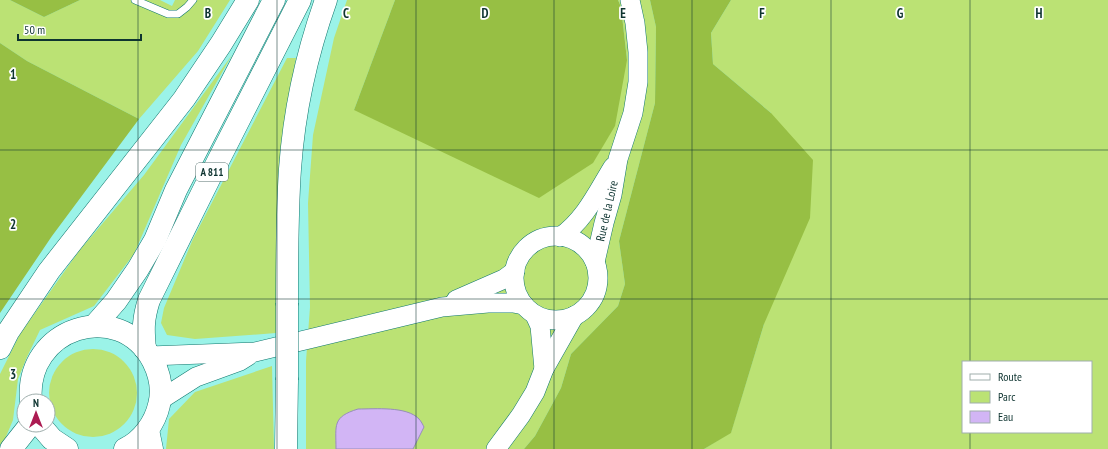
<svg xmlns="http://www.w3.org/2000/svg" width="1108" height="449" viewBox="0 0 1108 449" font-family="'PT Sans Narrow',sans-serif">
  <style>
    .green { fill: #bbe274; fill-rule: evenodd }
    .forest { fill: #97bf44 }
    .water { fill: #d2b5f5; stroke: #978eba }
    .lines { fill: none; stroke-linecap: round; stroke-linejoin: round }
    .lane-casing { stroke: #0f776e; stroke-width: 8 }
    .secondary-casing { stroke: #0f776e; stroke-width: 20 }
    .primary-casing { stroke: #0f776e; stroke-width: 23 }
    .highway-casing { stroke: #0f776e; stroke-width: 23 }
    .lane { stroke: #fff; stroke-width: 7 }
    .secondary { stroke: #fff; stroke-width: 19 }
    .primary { stroke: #fff; stroke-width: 22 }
    .highway { stroke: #fff; stroke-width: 22 }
    .highway-bridge-casing { stroke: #0f776e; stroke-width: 23; stroke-linecap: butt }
    .highway-bridge { stroke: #fff; stroke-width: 22 }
    .grid { fill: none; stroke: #0e3430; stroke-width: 1; stroke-opacity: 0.55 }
    .labels { text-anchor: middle; stroke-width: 3.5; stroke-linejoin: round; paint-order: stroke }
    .shield { fill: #fff; stroke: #56716e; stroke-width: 1 }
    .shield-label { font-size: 11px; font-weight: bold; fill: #0e3430 }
    .street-label { font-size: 12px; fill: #0e3430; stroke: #fff }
    .grid-label { font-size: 13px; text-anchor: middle; font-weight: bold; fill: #0e3430; stroke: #fff; stroke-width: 3.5; stroke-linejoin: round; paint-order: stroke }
  </style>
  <rect width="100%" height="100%" fill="#9bf3e8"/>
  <g class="green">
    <path d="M 0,0 L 10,0 L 44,17 L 80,0 L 160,0 L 172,6 L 175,0 L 230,0 L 198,51 L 139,119 L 27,61 L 0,43 Z"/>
    <path d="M 347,0 L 395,0 L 354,110 L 627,60 L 621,7 L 618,0 L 650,0 L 656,27 L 655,103 L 619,241 L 625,284 L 618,306 L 571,354 L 561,388 L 535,436 L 524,449 L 306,449 L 306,361 L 310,307 L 308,203 L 313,135 L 334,38 Z"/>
    <path d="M 731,0 L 1108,0 L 1108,449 L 704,449 L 731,432 L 764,324 L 771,113 L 713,64 L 711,33 ZM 963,362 L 1091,362 L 1091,432 L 963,432 Z"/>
    <path d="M 232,55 L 181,145 L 134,254 L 94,306 L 40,330 L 27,357 L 18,379 L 13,420 L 5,439 L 0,445 L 0,374 L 20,334 L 79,251 L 144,175 Z"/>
    <path d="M 287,58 L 296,58 L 281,147 L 276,333 L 195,339 L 167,335 L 161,323 L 164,308 L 193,239 Z"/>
    <circle cx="93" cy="393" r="44"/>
    <path d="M 272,366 L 274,449 L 166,449 L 169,419 L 195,392 Z"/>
  </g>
  <g class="forest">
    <path d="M 10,0 L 80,0 L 44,17 Z"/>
    <path d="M 395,0 L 618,0 L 621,7 L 627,60 L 615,126 L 593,163 L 539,198 L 354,110 Z"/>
    <path d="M 650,0 L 731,0 L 711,33 L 713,64 L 771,113 L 813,160 L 810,218 L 764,324 L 731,433 L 704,449 L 524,449 L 535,436 L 561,388 L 571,354 L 618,306 L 625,284 L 619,241 L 655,103 L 656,27 Z"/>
    <path d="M 0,43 L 27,61 L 139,119 L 52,236 L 0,313 Z"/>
  </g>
  <path class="water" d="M 358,409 C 375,409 407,406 419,419 C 421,421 423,425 424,427 L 413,449 L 336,449 C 336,425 332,417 358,409 Z"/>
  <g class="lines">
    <defs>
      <path id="lane" d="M 135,0 L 168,14 L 178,14 L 187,7 L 193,0"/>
      <g id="secondary">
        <circle cx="556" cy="278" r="42"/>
        <path d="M 560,237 C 585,220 598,191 613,167"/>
        <path d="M 595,262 L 604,223 L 612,195 L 618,159 L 633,113 L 638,82 L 638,52 L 635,23 L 630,0"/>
        <path d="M 456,300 L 504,279 L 515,271"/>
        <path d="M 535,315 L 540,326 L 544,369"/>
        <path d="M 150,356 L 255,352 L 442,307 L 488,303 L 513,303 L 524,305"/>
        <path d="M 160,400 L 196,377 L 240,361 L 248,356"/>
        <path d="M 496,449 L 521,415 L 535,392 L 544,369 L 574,316"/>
      </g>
      <g id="primary">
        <path d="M 31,401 C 24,328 119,297 153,361 C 160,375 163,390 159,405 C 155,423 142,441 125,449"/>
        <path d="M 40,425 L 52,439 L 67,449"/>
        <path d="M 11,449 L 30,425"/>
      </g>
      <g id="highway">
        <path d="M 287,303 C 287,258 287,214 290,169 C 294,113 307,53 326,0"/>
        <path d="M 94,326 L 116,301 L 138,269 L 155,240 L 176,190 L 274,0"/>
        <path d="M 0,348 L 8,332 L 49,271 L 184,99 L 221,44 L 248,0"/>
        <path d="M 145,349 C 143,329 143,319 149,300 L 213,171 L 300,0"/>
        <path d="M 148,430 L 152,449"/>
        <path d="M 286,449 L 287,380"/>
      </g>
    </defs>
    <use href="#lane" class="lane-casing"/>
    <use href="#secondary" class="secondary-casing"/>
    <use href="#primary" class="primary-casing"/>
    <use href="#highway" class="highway-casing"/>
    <use href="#lane" class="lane"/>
    <use href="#secondary" class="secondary"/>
    <use href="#primary" class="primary"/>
    <use href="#highway" class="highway"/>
    <defs>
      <path id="highway-bridge" d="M 287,380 L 287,303"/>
    </defs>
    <use href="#highway-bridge" class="highway-bridge-casing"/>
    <use href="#highway-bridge" class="highway-bridge"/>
  </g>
  <path class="grid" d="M 138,0 L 138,449M 277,0 L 277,449M 416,0 L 416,449M 554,0 L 554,449M 692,0 L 692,449M 831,0 L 831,449M 970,0 L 970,362M 0,150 L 1108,150M 0,299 L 1108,299M 970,432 L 970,449"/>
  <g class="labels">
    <rect class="shield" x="196" y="163" width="32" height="18" rx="3"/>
    <g class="shield-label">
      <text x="212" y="176">A 811</text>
    </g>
    <g class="street-label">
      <text transform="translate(607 211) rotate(-77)" y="4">Rue de la Loire</text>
    </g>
  </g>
  <g class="grid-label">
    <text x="208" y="18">B</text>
    <text x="346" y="18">C</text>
    <text x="485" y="18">D</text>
    <text x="623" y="18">E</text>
    <text x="762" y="18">F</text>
    <text x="900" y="18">G</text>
    <text x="1039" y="18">H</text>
    <text x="13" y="79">1</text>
    <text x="13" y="229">2</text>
    <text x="13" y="379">3</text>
  </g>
  <rect x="962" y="361" width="130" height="72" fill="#ffffff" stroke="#9faeac"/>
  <rect x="970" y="374" width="20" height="6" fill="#ffffff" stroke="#9faeac"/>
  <text x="998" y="381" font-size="12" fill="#0e3430">Route</text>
  <rect x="970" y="391" width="20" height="12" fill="#bbe274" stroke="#9faeac"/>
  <text x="998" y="401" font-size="12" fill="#0e3430">Parc</text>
  <rect x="970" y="411" width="20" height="12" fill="#d2b5f5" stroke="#9faeac"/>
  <text x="998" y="421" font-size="12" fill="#0e3430">Eau</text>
  <g transform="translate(36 413)"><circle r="19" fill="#ffffff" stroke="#9faeac"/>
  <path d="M0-3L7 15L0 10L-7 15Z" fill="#ac1b52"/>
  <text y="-6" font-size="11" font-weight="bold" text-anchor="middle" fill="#0e3430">N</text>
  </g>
  <path d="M18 34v6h123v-6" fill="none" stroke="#0e3430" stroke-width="2"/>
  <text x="24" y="34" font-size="12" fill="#0e3430" stroke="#ffffff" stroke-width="3" paint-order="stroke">50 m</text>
</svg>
